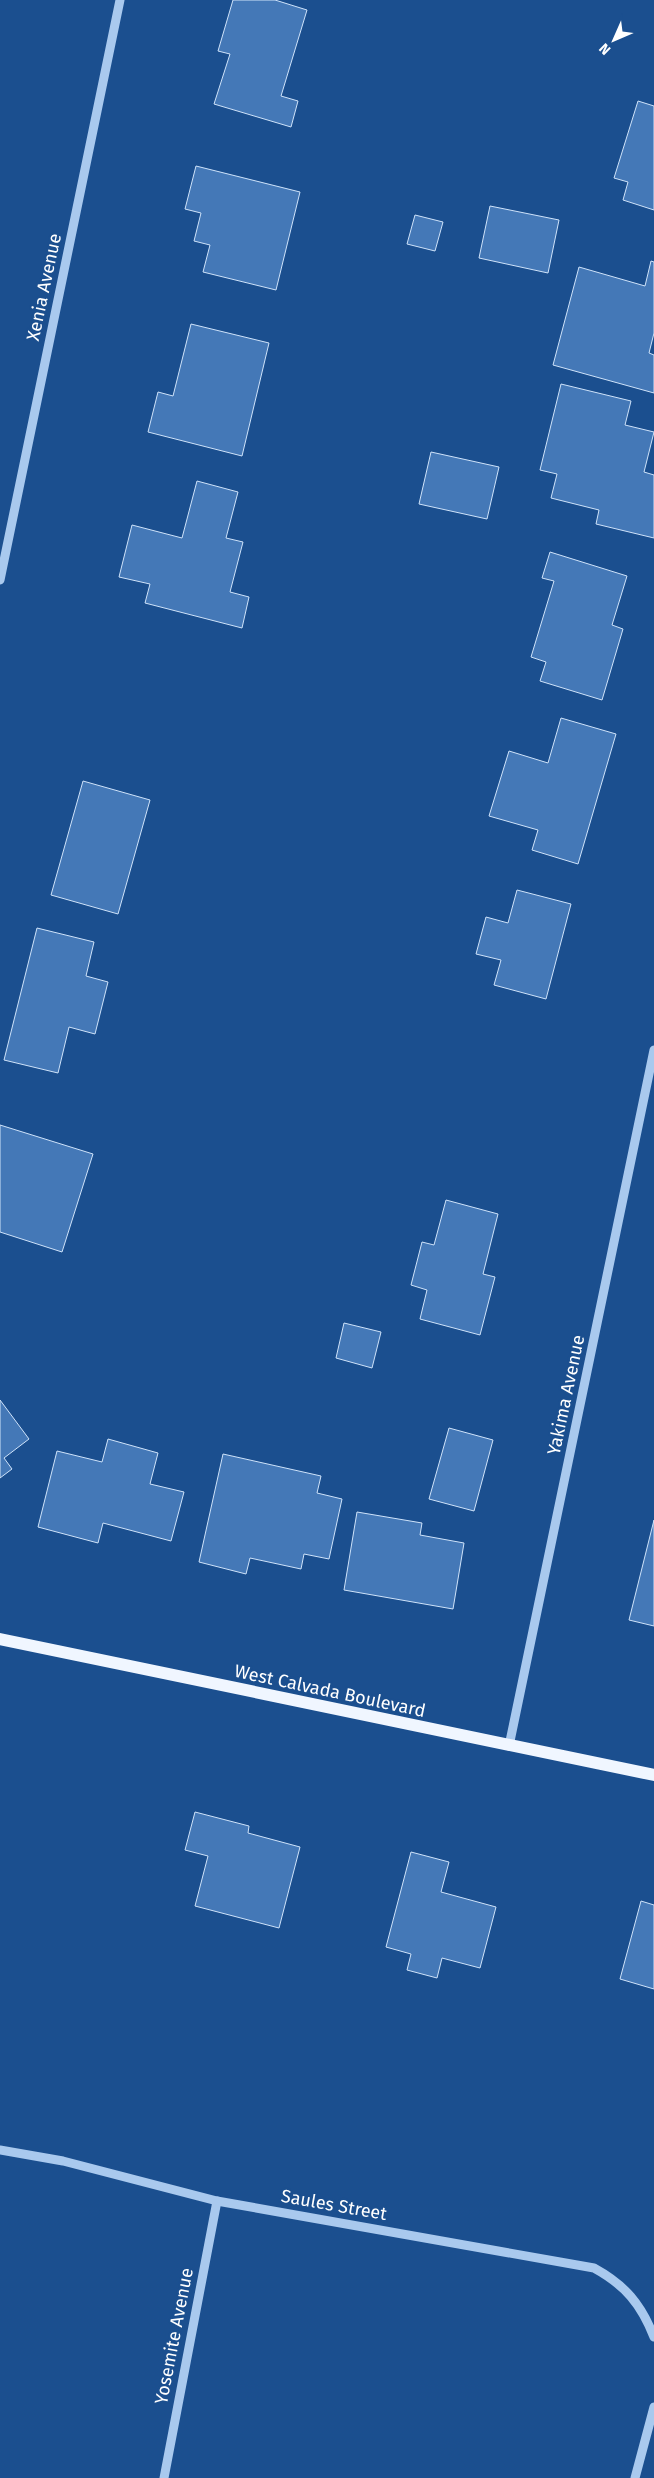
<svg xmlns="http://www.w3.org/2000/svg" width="654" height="2478" viewBox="0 0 654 2478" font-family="'Fira Sans',sans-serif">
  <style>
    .building { fill: #4478b7; stroke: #cfe3fa }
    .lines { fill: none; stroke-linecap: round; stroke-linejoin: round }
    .minor { stroke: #a9c9ee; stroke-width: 9 }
    .major { stroke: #f0f6ff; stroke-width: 12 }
    .labels { text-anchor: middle; stroke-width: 4.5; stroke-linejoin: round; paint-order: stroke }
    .street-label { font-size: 18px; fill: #fff; stroke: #1b4f8f }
  </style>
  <rect width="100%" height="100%" fill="#1b4f8f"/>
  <g class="building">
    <path d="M 233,0 L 275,0 L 307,10 L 281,96 L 298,101 L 291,127 L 214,104 L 230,54 L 218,51 Z"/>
    <path d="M 638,101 L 654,106 L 654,210 L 623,200 L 628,182 L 614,178 Z"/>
    <path d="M 196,166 L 300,192 L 276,290 L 203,272 L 210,245 L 194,241 L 201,213 L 185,209 Z"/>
    <path d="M 490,206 L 559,220 L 548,273 L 479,258 Z"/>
    <path d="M 415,215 L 443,222 L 435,251 L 407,244 Z"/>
    <path d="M 651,261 L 654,262 L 654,333 L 649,353 L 654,355 L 654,393 L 553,365 L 579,267 L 645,286 Z"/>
    <path d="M 191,324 L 269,343 L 242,456 L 148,432 L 158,392 L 173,396 Z"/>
    <path d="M 561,384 L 631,401 L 625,425 L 654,432 L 644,472 L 654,475 L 654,538 L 596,524 L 599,510 L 551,498 L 557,474 L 540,470 Z"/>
    <path d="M 431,452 L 499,467 L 487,519 L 419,504 Z"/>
    <path d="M 197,481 L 238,492 L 226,538 L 243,542 L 230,592 L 249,597 L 242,628 L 145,603 L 150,584 L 119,577 L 132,525 L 182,538 Z"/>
    <path d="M 550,552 L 627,576 L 612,625 L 623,629 L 602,700 L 540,681 L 546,662 L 531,657 L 554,581 L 542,578 Z"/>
    <path d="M 561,718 L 616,734 L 578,864 L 532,850 L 538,830 L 489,816 L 509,751 L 548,763 Z"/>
    <path d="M 83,781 L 150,800 L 118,914 L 51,895 Z"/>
    <path d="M 517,890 L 571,904 L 546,999 L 494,985 L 501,960 L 476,954 L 486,917 L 508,923 Z"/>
    <path d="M 37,928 L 94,942 L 86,976 L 108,982 L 95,1034 L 69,1027 L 58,1073 L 4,1060 Z"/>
    <path d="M 0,1125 L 93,1154 L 62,1252 L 0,1232 Z"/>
    <path d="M 446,1200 L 498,1214 L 483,1274 L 495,1277 L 480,1335 L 420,1319 L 427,1290 L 411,1285 L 422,1242 L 434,1245 Z"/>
    <path d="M 344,1323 L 381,1332 L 372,1368 L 336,1358 Z"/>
    <path d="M 0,1400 L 29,1439 L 4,1458 L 12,1469 L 0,1478 Z"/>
    <path d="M 449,1428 L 493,1440 L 474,1511 L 429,1499 Z"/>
    <path d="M 108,1439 L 158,1453 L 150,1484 L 184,1492 L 171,1541 L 103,1523 L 98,1543 L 38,1527 L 57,1451 L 102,1462 Z"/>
    <path d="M 223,1454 L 321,1476 L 317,1493 L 342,1499 L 329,1559 L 304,1554 L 301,1569 L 250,1558 L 246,1574 L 199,1562 Z"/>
    <path d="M 357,1512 L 422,1523 L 420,1535 L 464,1543 L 453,1609 L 344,1590 Z"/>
    <path d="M 654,1520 L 654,1626 L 629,1620 Z"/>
    <path d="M 195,1812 L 249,1826 L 248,1833 L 300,1847 L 279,1928 L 195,1906 L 208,1856 L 185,1850 Z"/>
    <path d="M 411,1852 L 449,1862 L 441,1892 L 496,1907 L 480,1968 L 442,1958 L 437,1978 L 407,1970 L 411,1954 L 386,1947 Z"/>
    <path d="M 641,1901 L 654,1905 L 654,1989 L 620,1979 Z"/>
  </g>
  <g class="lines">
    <g class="minor">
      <path d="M 0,580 L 120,0"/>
      <path d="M 509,1746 L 654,1050"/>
      <path d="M 0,2150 L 63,2161 L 217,2201 L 594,2268 C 625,2285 641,2304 654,2337"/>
      <path d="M 164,2478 L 217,2201"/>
      <path d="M 635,2478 L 654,2407"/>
    </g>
    <path class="major" d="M 0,1639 L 654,1775"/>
  </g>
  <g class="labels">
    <g class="street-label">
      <text transform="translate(44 287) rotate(-78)" y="6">Xenia Avenue</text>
      <text transform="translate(566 1395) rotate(-78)" y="6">Yakima Avenue</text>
      <text transform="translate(330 1691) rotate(12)" y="6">West Calvada Boulevard</text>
      <text transform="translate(334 2205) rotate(10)" y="6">Saules Street</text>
      <text transform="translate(174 2336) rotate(-79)" y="6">Yosemite Avenue</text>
    </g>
  </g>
  <g transform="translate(614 40) rotate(225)" stroke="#1b4f8f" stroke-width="4" paint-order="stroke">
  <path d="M0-4L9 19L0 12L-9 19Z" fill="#ffffff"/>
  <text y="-8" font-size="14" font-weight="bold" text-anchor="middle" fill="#ffffff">N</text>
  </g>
</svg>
